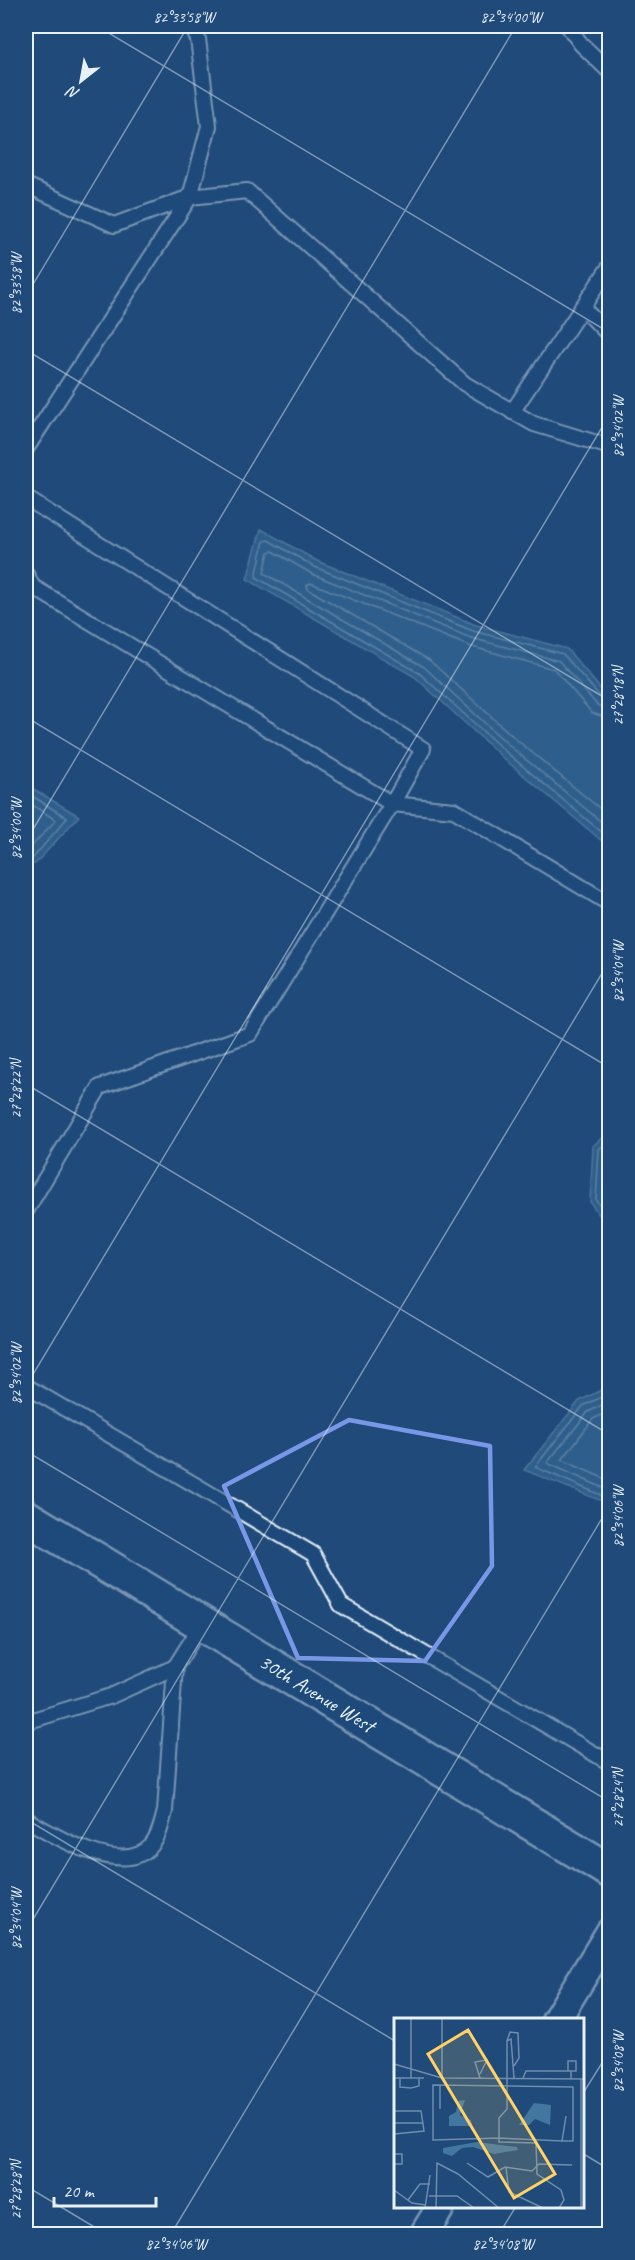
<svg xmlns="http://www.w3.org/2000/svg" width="635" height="2260" viewBox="0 0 635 2260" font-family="Caveat,sans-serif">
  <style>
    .water { fill: #4377a0; stroke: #85a8c3; stroke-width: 1.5 }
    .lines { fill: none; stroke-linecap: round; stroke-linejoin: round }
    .shore { stroke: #a6c0d5; stroke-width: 1.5 }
    .lane-casing { stroke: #e8f1f8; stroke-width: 18 }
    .street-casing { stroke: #e8f1f8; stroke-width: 32 }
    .secondary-casing { stroke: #e8f1f8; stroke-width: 38 }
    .lane { stroke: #1f4a7a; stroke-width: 14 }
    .street { stroke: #1f4a7a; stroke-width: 27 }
    .secondary { stroke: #1f4a7a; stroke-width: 33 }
    .marked { fill: none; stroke: #7897e6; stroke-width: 4.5; stroke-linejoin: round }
    .ticks { fill: none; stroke: #e8f1f8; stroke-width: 1.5; stroke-opacity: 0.45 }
    .labels { text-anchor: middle; stroke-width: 6; stroke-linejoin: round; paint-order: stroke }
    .street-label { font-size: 21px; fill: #e8f1f8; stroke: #1f4a7a }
    .inset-road { fill: none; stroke: #6f8dac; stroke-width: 1.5 }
    .view { fill: #ffd166; fill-opacity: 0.15; stroke: #ffd166; stroke-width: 3 }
    .inset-edge { fill: none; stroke: #e8f1f8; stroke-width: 3 }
    .neatline { fill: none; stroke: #e8f1f8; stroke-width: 2 }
    .ticks-label { font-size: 15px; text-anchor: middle; fill: #e8f1f8 }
  </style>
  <rect width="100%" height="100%" fill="#1f4a7a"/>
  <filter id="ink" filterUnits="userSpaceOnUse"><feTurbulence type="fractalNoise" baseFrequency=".0167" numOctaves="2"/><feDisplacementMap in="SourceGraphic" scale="12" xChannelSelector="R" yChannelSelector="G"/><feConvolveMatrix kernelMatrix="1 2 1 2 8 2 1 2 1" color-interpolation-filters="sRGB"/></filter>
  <g filter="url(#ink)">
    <g class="water">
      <path d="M 261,529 L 317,561 L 476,625 L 567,649 L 609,699 L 609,847 L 503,758 L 415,677 L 247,579 Z"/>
      <path d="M 26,785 L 79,816 L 35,864 L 26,865 Z"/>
      <path d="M 609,1131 L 609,1229 L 590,1202 L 593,1146 Z"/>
      <path d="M 609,1386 L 609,1504 L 524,1470 L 579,1401 Z"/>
    </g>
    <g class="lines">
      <g class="shore">
        <path d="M 610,702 L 603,700 L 563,654 L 473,631 L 315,567 L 268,540 L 264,541 L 256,577 L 419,673 L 507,753 L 610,839"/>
        <path d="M 610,710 L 597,705 L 559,661 L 471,638 L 312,574 L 273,551 L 269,552 L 264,573 L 424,667 L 512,748 L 610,829"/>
        <path d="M 610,719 L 592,713 L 554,669 L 469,646 L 311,583 L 307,585 L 308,589 L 429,660 L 518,741 L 610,817"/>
        <path d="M 26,792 L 67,818 L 33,858 L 26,859"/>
        <path d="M 26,801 L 56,820 L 26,852"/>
        <path d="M 610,1139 L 599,1149 L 596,1200 L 610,1218"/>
        <path d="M 610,1149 L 606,1153 L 604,1197 L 610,1206"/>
        <path d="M 610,1393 L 583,1406 L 535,1467 L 610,1499"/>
        <path d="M 610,1401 L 588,1412 L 547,1463 L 610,1491"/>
        <path d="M 610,1411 L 593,1419 L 562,1460 L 610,1481"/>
      </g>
      <defs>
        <g id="lane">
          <path d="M 568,26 L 581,44 L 610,72"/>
          <path d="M 26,185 L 114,225 L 190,197 L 247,191 L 465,384 L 534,424 L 610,447"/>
          <path d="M 582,307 L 610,336"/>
          <path d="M 512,412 L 610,266"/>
          <path d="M 26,449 L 190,197 L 209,126 L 198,39 L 191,26"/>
          <path d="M 26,498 L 423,749 L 392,804 L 454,810 L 610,904"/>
          <path d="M 26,574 L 33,587 L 392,804 L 250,1034 L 100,1087 L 26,1211"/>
          <path d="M 26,1386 L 313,1554 L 341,1605 L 610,1763"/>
          <path d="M 26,1722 L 111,1696 L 175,1667"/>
          <path d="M 26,1819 C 53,1835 122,1878 151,1846 C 159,1837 162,1823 165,1811 L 175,1667 L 202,1624"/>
        </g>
        <g id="street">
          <path d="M 556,2020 L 610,1932"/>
          <path d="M 424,2234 L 440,2208"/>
        </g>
        <g id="secondary">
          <path id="s1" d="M 26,1517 L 610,1871"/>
        </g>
      </defs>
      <use href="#lane" class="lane-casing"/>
      <use href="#street" class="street-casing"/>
      <use href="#secondary" class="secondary-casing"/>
      <use href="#lane" class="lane"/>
      <use href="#street" class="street"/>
      <use href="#secondary" class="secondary"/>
    </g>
  </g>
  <path d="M0 0H635V2260H0ZM 349,1420 L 490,1446 L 492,1566 L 425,1661 L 298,1658 L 224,1486 Z" fill="#1f4a7a" fill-opacity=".55" fill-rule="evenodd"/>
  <path class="marked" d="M 349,1420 L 490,1446 L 492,1566 L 425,1661 L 298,1658 L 224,1486 Z"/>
  <path class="ticks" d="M 97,26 L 610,333M 26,296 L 188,26M 26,350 L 610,701M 26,717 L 610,1068M 26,841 L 516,26M 26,1084 L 610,1435M 26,1386 L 610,414M 26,1451 L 610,1802M 26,1819 L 395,2041M 26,1931 L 610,960M 582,2095 L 610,2050M 582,2153 L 610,2170M 26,2186 L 106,2234M 171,2234 L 610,1505M 499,2234 L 515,2208"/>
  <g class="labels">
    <g class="street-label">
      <text dy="7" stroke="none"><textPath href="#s1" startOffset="340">30th Avenue West</textPath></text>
    </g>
  </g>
  <g transform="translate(394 2018)">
    <rect width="190" height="190" fill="#1f4a7a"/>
    <path d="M 71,82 L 66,97 L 77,102 L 78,108 L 55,108 L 55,98 L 62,94 L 64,83 ZM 140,85 L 157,87 L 156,107 L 141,101 L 135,107 L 125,107 ZM 83,124 L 123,129 L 124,132 L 100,136 L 79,129 L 68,130 L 58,138 L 49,135 L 49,130 Z" fill="#4377a0"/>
    <path class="inset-road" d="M 113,23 L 116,14 L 124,15 L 125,40 L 120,48M 0,46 L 48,60 L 191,61M 174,53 L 174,43 L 182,43 L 182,53 L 177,53M 0,60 L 30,60M 6,60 L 6,69 L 17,70 L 25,68 L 25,60M 17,60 L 17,0M 48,60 L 48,0M 86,60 L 81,44 L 93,42 L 86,56M 120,60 L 117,21 L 113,23 L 113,91 L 105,100 L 105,120 L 168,123 L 172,98M 129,60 L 132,53 L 177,53 L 177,61M 187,61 L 187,190M 46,67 L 46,91M 0,93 L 27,93 L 30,113 L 0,116M 0,105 L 29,105M 142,125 L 105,124 L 105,120 L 39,122 L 39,67 L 179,69 L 179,123 L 168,123M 142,125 L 143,156 L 167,172 L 170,182 L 165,190M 0,136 L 8,136 L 8,146 L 0,146M 73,145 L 94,159 L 111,149 L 138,153 L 145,146 L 178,147M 112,149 L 115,174 L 149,190M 0,172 L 18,185 L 32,187M 35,178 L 63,178 L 80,190M 14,182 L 26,166 L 36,166M 31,190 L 36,157M 42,190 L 43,145 L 64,156 L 105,190"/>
    <path class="view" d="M 74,12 L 161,156 L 120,180 L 34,36 Z"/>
    <rect width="190" height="190" class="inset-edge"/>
  </g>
  <rect width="635" height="2260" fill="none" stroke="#1f4a7a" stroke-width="66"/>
  <g transform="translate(81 81) rotate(211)" stroke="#1f4a7a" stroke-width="4.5" paint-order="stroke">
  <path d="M0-4.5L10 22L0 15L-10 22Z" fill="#e8f1f8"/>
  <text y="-9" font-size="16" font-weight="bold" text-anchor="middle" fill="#e8f1f8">N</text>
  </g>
  <path d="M54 2197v9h102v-9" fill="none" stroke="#e8f1f8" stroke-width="3"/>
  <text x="63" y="2197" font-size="18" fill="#e8f1f8" stroke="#1f4a7a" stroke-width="4.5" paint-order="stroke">20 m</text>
  <rect x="33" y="33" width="569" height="2194" class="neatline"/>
  <g class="ticks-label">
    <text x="184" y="22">82°33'58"W</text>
    <text x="511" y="22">82°34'00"W</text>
    <text transform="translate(16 284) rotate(-90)" y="5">82°33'58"W</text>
    <text transform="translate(618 427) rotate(-90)" y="5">82°34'02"W</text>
    <text transform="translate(618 696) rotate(-90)" y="5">27°28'18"N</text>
    <text transform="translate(16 829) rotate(-90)" y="5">82°34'00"W</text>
    <text transform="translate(618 972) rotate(-90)" y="5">82°34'04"W</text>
    <text transform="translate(16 1089) rotate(-90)" y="5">27°28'22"N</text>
    <text transform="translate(16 1374) rotate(-90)" y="5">82°34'02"W</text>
    <text transform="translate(618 1517) rotate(-90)" y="5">82°34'06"W</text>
    <text transform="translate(618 1798) rotate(-90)" y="5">27°28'24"N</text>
    <text transform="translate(16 1919) rotate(-90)" y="5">82°34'04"W</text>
    <text transform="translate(618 2062) rotate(-90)" y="5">82°34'08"W</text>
    <text transform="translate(16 2190) rotate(-90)" y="5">27°28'28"N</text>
    <text x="176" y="2249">82°34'06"W</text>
    <text x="503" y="2249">82°34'08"W</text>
  </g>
</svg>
